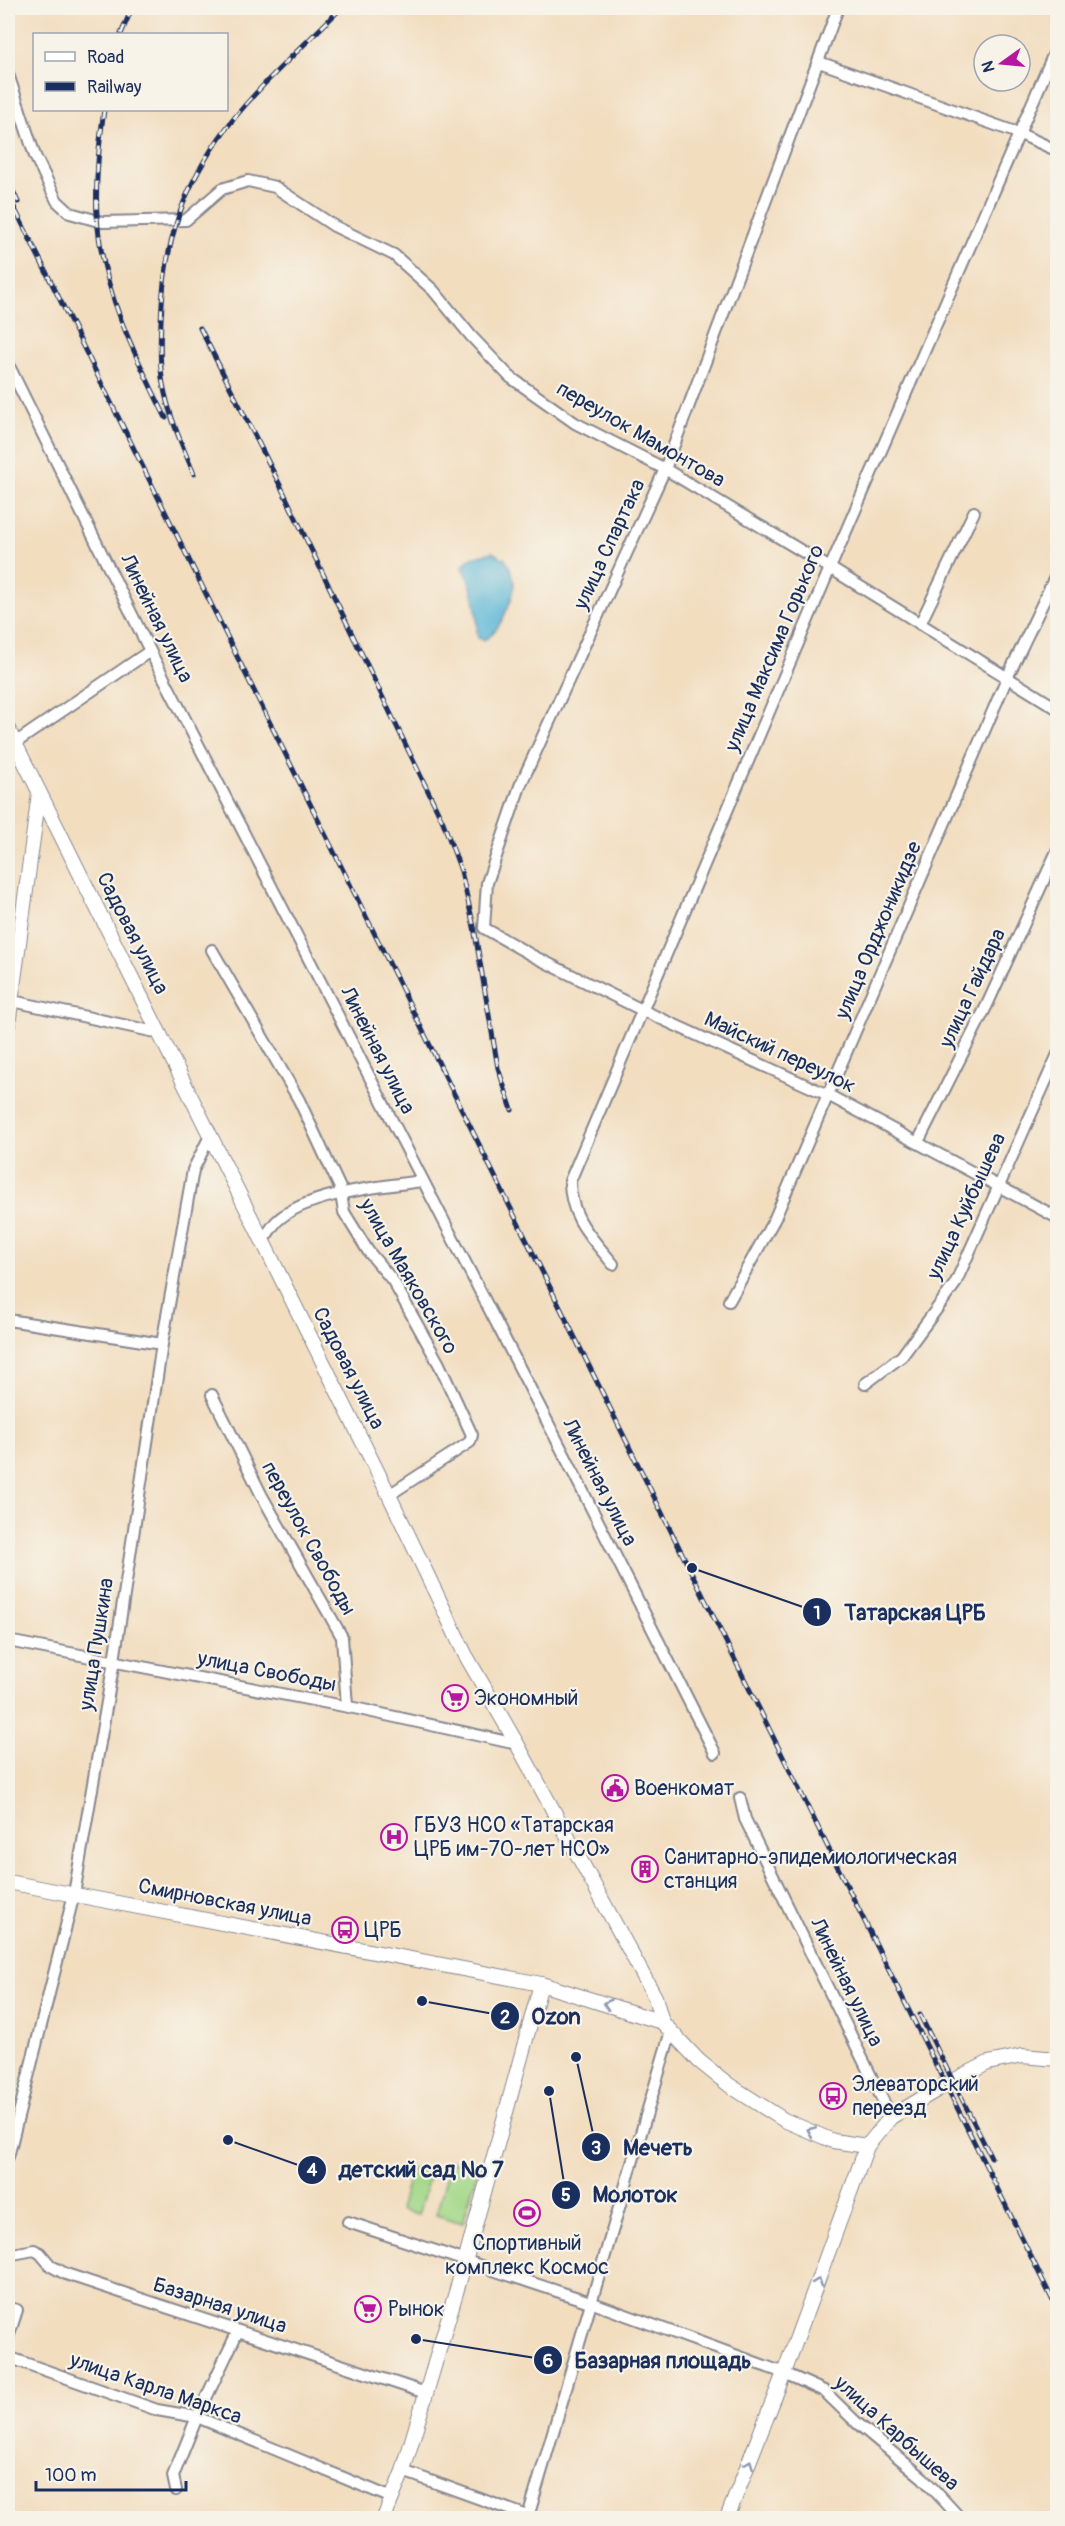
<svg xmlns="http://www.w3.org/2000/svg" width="1065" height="2526" viewBox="0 0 1065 2526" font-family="Pangolin,sans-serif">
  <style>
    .green { fill: #a2d787; stroke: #5e8372; stroke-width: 1.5 }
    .water { fill: #58b5d6; stroke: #3a729a; stroke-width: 1.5 }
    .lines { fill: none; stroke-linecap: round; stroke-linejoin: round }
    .street-casing { stroke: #86868e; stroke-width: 14 }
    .secondary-casing { stroke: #86868e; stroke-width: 16 }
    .street { stroke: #fff; stroke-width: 10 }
    .secondary { stroke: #fff; stroke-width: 14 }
    .rail-casing { stroke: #1b2f5e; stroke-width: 5 }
    .rail { stroke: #f7f3e8; stroke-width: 3; stroke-dasharray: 9; stroke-linecap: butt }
    .oneway { stroke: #8d97ae }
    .labels { text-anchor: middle; stroke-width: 4.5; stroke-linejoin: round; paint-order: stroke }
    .street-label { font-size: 21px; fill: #1b2f5e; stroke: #f7f3e8 }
    .poi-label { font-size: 21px; fill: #1b2f5e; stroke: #f7f3e8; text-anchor: start }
    .leader { fill: none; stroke: #1b2f5e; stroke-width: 2 }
    .callout-dot { fill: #1b2f5e; stroke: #f7f3e8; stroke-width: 2 }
    .mark-label { font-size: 18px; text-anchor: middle; font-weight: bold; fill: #fff }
    .callout-label { font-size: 22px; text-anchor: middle; font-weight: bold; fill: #1b2f5e; stroke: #f7f3e8; stroke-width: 4.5; stroke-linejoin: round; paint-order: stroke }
  </style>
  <rect width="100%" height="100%" fill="#f7f3e8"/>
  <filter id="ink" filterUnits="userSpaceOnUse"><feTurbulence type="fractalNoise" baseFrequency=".0167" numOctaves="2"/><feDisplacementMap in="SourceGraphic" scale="12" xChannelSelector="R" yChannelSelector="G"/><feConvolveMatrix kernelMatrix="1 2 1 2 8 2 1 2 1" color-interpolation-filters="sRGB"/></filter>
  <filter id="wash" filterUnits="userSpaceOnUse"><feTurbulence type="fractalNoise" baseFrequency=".008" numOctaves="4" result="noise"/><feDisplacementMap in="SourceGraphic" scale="24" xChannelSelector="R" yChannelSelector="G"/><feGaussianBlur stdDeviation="1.35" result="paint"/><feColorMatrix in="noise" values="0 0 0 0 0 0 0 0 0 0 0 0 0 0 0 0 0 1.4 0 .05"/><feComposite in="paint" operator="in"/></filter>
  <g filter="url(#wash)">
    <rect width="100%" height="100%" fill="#f2ddbf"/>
    <g class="green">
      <path d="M 451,2161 L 478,2168 L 463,2223 L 436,2215 Z"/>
      <path d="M 411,2168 L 430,2174 L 418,2215 L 400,2210 Z"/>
    </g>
    <path class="water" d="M 492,552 L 505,559 C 509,565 513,574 514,582 C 515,597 498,636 483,640 L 478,638 C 476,631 478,626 477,619 C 476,603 471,580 462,567 L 469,559 Z"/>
  </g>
  <g filter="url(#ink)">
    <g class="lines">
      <defs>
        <g id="street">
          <path d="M 838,8 L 665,469 L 520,786 L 487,883 L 484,928 L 533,956 L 642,1010 L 828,1095 L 1058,1218"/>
          <path d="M 819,62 L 1018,133 L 1058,151"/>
          <path d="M 8,74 L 35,156 L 57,201 L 70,213 L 102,222 L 186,220 L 222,189 L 248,181 L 275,187 L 334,226 L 394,255 L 433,290 L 471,336 L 510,377 L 575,423 L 665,469 L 830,568 L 1058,709"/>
          <path d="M 8,364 L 150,651 L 565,1456 L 715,1753"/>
          <path d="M 920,624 L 974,512"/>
          <path d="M 15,743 L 150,651"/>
          <path d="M 212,950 L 299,1100 L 340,1188 L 344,1212 L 368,1251 L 393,1281 L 439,1364 L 472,1435 L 470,1442 L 389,1495"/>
          <path d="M 8,1000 L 160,1033"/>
          <path d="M 918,1142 L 987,1005 L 1058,849"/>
          <path d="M 262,1241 C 267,1235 271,1228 276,1222 C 304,1193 384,1186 423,1181"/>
          <path d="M 613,1264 C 591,1237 570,1218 570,1181 L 830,568 L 1058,44"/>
          <path d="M 729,1301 L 775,1218 L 1007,678 L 1058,571"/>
          <path d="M 8,1320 L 162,1344"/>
          <path d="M 865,1384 L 902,1356 L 955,1284 L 1058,1054"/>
          <path d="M 212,1395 L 262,1496 L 342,1637 L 347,1706"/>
          <path d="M 8,1641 L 359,1709 L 517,1744"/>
          <path d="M 740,1798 L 745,1819 L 891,2117"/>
          <path d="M 8,2157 L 74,1894 L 114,1661 L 162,1344 L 193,1170 L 210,1136"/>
          <path d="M 348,2222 L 593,2303 L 784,2373 L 824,2391 L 857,2423 L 923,2478 L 960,2518"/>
          <path d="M 8,2255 L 34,2250 L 40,2253 L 51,2266 L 66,2274 L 426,2393"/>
          <path d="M 8,2308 L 17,2310 L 8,2338"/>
          <path d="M 8,2357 L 157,2410 L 197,2417 L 392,2498"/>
          <path d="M 403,2471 L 533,2518"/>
          <path d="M 176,2490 L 173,2476 L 197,2417 L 238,2331"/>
          <path d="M 528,2517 L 671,2031"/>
        </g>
        <g id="secondary">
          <path d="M 8,729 L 389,1495 L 465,1654 L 517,1744 L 655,1997 L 662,2022"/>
          <path d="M 8,1025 L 39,793"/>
          <path d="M 8,1882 L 541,1984 L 662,2022 L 699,2061 L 729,2085 L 784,2120 L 833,2141 L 867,2146"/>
          <path d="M 384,2518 L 403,2471 L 465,2262 L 541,1984"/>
          <path d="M 727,2518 L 784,2373 L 867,2146 L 891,2117 L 945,2085 L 988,2063 L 1022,2056 L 1058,2059"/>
        </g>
      </defs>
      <use href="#street" class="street-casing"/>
      <use href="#secondary" class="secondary-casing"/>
      <use href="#street" class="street"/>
      <use href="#secondary" class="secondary"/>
      <defs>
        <g id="rail">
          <path d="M 121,34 L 132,8"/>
          <path d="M 104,110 C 99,144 95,180 97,215 C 101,288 134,354 166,418"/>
          <path d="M 8,180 L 18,202"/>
          <path d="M 8,195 L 1058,2311"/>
          <path d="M 200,328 L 282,489 L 443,822 L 461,871 L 474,927 L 498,1068 L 512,1110"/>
          <path d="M 194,474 C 182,445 169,416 163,384 C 159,364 160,341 161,321 C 164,244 181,188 228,126 C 260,84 304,46 341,8"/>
          <path d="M 920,2015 L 991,2157"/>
        </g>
      </defs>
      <use href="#rail" class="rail-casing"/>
      <use href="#rail" class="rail"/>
    </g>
    <defs><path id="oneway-chevron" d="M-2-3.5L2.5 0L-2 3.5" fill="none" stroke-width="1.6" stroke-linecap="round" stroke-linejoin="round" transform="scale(1.5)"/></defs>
    <g class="oneway">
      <use href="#oneway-chevron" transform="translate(607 2004) rotate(-163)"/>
      <use href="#oneway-chevron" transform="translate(811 2131) rotate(-157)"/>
      <use href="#oneway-chevron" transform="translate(818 2282) rotate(-70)"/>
      <use href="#oneway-chevron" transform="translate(749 2464) rotate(-69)"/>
    </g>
  </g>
  <defs>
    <symbol id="supermarket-ring" viewBox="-11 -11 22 22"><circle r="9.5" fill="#f7f3e8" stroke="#b5179e" stroke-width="1.5"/><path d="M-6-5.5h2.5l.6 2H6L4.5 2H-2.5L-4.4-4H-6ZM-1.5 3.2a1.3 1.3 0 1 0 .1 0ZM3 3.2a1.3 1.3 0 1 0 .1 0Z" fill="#b5179e"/></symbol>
    <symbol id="civic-ring" viewBox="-11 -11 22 22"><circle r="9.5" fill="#f7f3e8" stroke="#b5179e" stroke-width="1.5"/><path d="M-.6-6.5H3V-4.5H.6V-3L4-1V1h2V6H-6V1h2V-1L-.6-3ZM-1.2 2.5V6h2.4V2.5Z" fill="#b5179e"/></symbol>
    <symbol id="hospital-ring" viewBox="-11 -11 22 22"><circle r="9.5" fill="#f7f3e8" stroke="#b5179e" stroke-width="1.5"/><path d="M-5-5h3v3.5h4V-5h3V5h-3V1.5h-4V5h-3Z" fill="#b5179e"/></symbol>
    <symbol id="building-ring" viewBox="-11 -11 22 22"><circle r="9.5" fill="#f7f3e8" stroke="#b5179e" stroke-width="1.5"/><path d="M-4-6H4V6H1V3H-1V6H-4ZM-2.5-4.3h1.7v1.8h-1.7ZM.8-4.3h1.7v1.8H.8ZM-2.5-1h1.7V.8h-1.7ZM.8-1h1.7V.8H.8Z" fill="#b5179e"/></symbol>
    <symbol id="bus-ring" viewBox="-11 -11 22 22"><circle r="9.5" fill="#f7f3e8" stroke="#b5179e" stroke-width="1.5"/><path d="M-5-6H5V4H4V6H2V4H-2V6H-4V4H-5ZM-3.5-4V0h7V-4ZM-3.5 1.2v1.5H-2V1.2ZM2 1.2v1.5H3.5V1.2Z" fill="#b5179e"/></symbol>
    <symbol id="stadium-ring" viewBox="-11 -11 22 22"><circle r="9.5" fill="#f7f3e8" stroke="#b5179e" stroke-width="1.5"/><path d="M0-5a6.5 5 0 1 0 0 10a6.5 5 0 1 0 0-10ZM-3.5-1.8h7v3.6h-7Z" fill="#b5179e"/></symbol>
  </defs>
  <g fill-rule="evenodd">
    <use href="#supermarket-ring" x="440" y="1683" width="30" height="30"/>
    <use href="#civic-ring" x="600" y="1773" width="30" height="30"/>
    <use href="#hospital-ring" x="379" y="1822" width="30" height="30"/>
    <use href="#building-ring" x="630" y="1854" width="30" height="30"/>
    <use href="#bus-ring" x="330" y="1915" width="30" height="30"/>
    <use href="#bus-ring" x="818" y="2081" width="30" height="30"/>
    <use href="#stadium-ring" x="512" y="2198" width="30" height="30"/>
    <use href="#supermarket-ring" x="353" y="2294" width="30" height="30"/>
  </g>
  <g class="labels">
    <g class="street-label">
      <text transform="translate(641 434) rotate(30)" y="7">переулок Мамонтова</text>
      <text transform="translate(609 544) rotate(-65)" y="7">улица Спартака</text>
      <text transform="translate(157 618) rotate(64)" y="7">Линейная улица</text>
      <text transform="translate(774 648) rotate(-67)" y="7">улица Максима Горького</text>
      <text transform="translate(878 930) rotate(-67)" y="7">улица Орджоникидзе</text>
      <text transform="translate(133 933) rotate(63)" y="7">Садовая улица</text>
      <text transform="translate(972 988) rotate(-65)" y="7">улица Гайдара</text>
      <text transform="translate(378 1050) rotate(63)" y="7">Линейная улица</text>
      <text transform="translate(780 1052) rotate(25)" y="7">Майский переулок</text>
      <text transform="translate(966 1206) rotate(-65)" y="7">улица Куйбышева</text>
      <text transform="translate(409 1276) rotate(60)" y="7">улица Маяковского</text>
      <text transform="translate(349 1368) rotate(63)" y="7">Садовая улица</text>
      <text transform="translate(600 1482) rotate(63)" y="7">Линейная улица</text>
      <text transform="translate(309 1538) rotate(61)" y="7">переулок Свободы</text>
      <text transform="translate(96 1644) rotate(-81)" y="7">улица Пушкина</text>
      <text transform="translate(267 1671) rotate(11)" y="7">улица Свободы</text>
      <text transform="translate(225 1902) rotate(11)" y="7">Смирновская улица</text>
      <text transform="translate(847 1982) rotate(64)" y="7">Линейная улица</text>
      <text transform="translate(220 2305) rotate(18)" y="7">Базарная улица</text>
      <text transform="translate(156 2388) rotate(19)" y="7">улица Карла Маркса</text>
      <text transform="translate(897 2433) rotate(42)" y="7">улица Карбышева</text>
    </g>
    <g class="poi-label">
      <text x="474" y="1705">Экономный</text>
      <text x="634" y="1795">Военкомат</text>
      <text x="414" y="1832">ГБУЗ НСО «Татарская<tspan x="414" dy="24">ЦРБ им-70-лет НСО»</tspan></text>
      <text x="664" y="1864">Санитарно-эпидемиологическая<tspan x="664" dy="24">станция</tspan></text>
      <text x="364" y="1937">ЦРБ</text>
      <text x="852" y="2091">Элеваторский<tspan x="852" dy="24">переезд</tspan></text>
      <text x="527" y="2250" text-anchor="middle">Спортивный<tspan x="527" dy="24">комплекс Космос</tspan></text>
      <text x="388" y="2316">Рынок</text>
    </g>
  </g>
  <path class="leader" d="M692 1568L817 1612M422 2001L505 2016M576 2057L596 2147M228 2140L312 2170M549 2091L566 2195M416 2339L548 2360"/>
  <g class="callout-dot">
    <circle cx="692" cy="1568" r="6"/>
    <circle cx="422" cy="2001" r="6"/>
    <circle cx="576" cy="2057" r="6"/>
    <circle cx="228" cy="2140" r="6"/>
    <circle cx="549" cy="2091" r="6"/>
    <circle cx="416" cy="2339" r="6"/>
    <circle cx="817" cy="1612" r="15"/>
    <circle cx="505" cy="2016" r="15"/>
    <circle cx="596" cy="2147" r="15"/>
    <circle cx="312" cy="2170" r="15"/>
    <circle cx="566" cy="2195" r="15"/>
    <circle cx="548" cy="2360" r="15"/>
  </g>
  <g class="mark-label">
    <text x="817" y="1619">1</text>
    <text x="505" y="2023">2</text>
    <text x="596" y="2154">3</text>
    <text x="312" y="2176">4</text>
    <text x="566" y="2201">5</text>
    <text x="548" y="2367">6</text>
  </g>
  <g class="callout-label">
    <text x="915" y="1620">Татарская ЦРБ</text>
    <text x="556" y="2024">Ozon</text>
    <text x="658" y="2155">Мечеть</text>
    <text x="421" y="2177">детский сад № 7</text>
    <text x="635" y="2202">Молоток</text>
    <text x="663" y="2368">Базарная площадь</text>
  </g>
  <rect width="1065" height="2526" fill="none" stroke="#f7f3e8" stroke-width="30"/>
  <rect x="33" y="33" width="195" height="78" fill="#f7f3e8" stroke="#9fa5b1" stroke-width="1.5"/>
  <rect x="45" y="52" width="30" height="9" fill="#ffffff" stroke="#9fa5b1" stroke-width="1.5"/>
  <text x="87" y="63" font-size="18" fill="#1b2f5e">Road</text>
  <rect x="45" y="82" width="30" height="9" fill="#1b2f5e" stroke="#9fa5b1" stroke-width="1.5"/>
  <text x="87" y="93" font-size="18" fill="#1b2f5e">Railway</text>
  <g transform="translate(1002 63) rotate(255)"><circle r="28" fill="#f7f3e8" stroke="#9fa5b1" stroke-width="1.5"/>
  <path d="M0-4.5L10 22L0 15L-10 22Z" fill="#b5179e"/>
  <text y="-9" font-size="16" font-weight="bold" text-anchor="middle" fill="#1b2f5e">N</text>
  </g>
  <path d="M36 2481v9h150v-9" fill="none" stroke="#1b2f5e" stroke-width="3"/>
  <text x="45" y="2481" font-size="18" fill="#1b2f5e" stroke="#f7f3e8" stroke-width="4.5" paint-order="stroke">100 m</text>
</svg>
